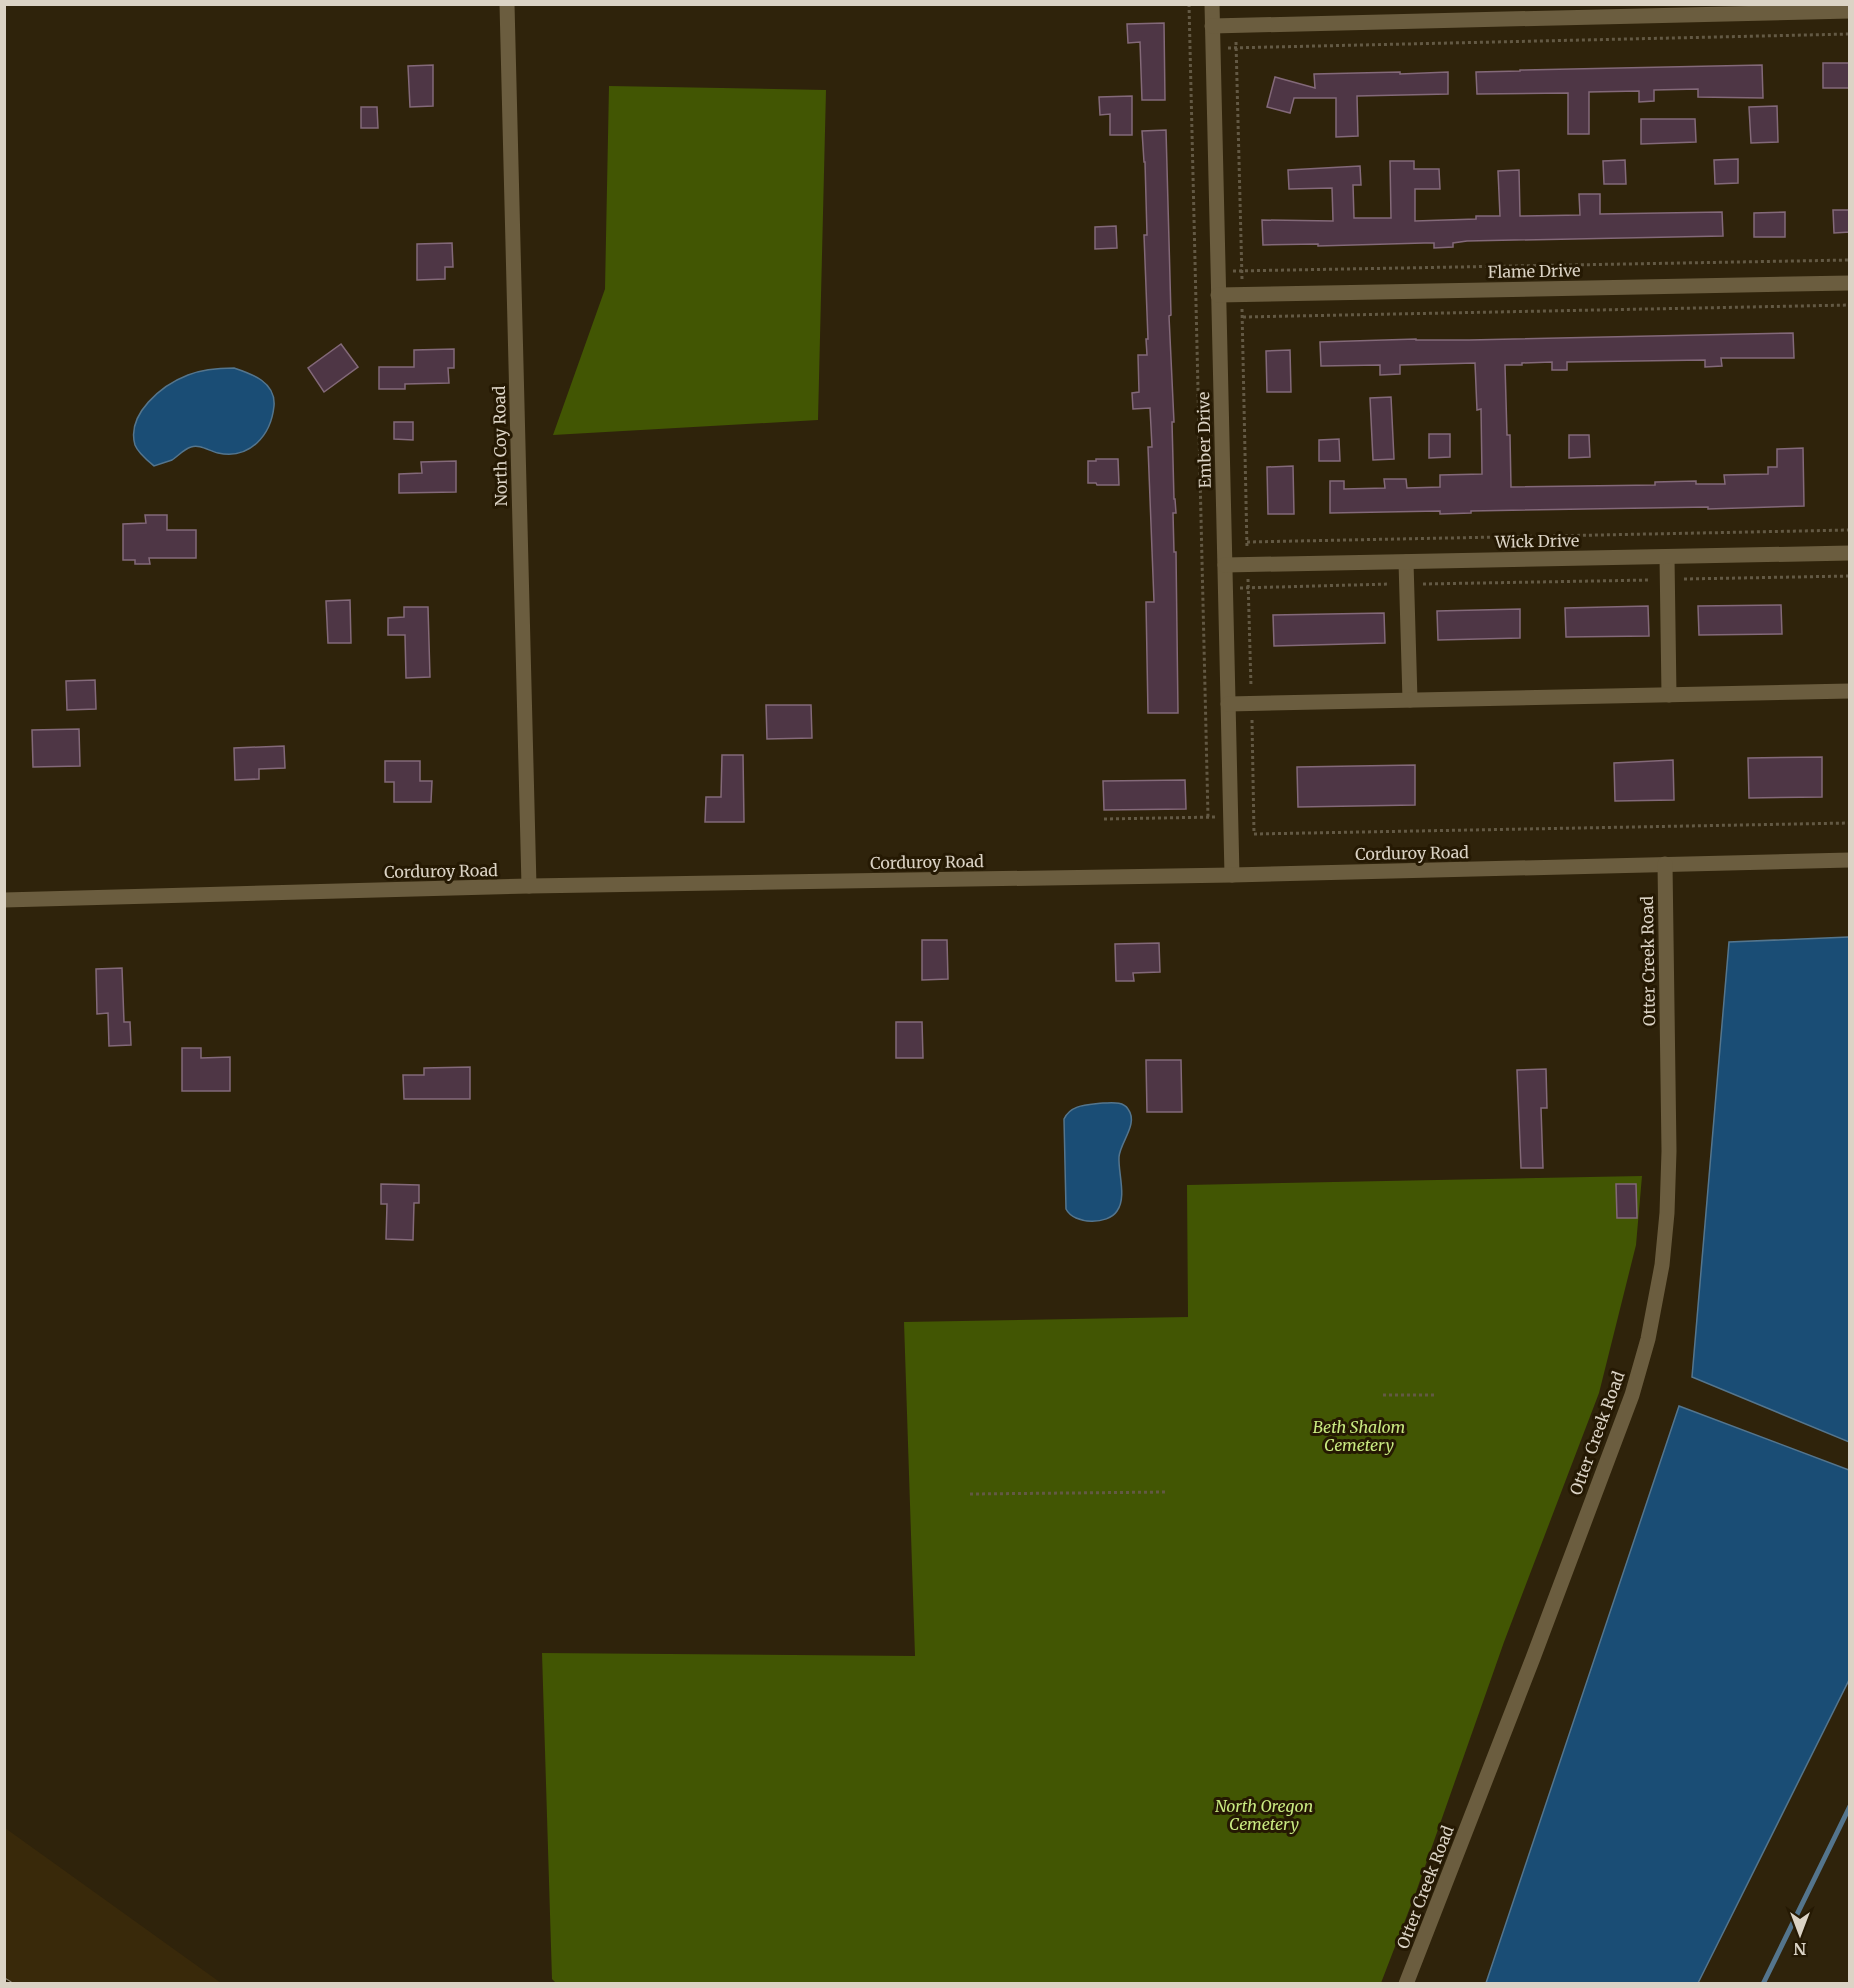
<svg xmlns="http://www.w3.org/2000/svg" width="1854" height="1988" viewBox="0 0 1854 1988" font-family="Merriweather,serif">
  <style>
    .built { fill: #39290a }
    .green { fill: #425603 }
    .water { fill: #1a4d75; stroke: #54758d; stroke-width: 1.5 }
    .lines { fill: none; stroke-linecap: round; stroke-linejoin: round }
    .stream { stroke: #54758d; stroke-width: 5 }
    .building { fill: #4e3645; stroke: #836979; stroke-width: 1.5 }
    .path { stroke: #635944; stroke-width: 3; stroke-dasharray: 3 3; stroke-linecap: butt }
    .minor { stroke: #6b5d3f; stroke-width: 15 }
    .rail-casing { stroke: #8e8572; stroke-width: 7 }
    .rail { stroke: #251903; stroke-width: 4.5; stroke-dasharray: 14; stroke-linecap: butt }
    .labels { text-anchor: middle; stroke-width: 6; stroke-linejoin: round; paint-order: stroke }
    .street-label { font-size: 16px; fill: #dbd3c5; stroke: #251903 }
    .park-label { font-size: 16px; font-style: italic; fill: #c9ea81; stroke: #251903 }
  </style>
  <rect width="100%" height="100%" fill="#2f230b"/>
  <path class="built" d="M 4,1828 L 5,1828 L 221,1983 L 5,1983 Z"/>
  <g class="green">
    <path d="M 609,86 L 826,90 L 818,420 L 553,435 L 605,289 Z"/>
    <path d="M 1642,1176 L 1636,1245 L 1599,1393 L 1504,1642 L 1416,1892 L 1381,1983 L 556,1983 L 552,1979 L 542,1653 L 915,1656 L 904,1322 L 1188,1317 L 1187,1185 Z"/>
  </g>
  <g class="water">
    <path d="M 234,368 C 252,374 276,382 274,406 C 271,435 250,460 218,453 C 209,451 200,444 191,447 C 184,449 178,456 172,460 C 166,462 160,464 154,466 C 148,461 138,453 135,445 C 126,414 162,385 188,375 C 203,369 218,368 234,368 Z"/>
    <path d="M 1849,937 L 1850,937 L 1849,1442 L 1692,1377 L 1729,942 Z"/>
    <path d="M 1103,1103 C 1111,1103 1123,1101 1128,1109 C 1139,1124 1120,1142 1119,1157 C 1118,1173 1127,1197 1117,1211 C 1108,1225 1074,1225 1066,1209 L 1064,1119 C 1071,1104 1088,1105 1103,1103 Z"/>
    <path d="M 1679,1406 L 1849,1470 L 1849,1680 L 1698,1983 L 1486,1983 Z"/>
  </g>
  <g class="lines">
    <path class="stream" d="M 1763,1984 L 1850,1806"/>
  </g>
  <g class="building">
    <path d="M 1164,23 L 1165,100 L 1142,100 L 1140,42 L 1128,43 L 1127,24 Z"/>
    <rect x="1823" y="63" width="27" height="25"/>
    <path d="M 433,65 L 433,106 L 410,107 L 408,66 Z"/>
    <path d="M 1762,65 L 1763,98 L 1698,97 L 1698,89 L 1654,90 L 1654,101 L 1639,102 L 1639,91 L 1589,92 L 1589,134 L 1568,134 L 1568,93 L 1477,94 L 1476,72 L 1520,71 L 1520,70 Z"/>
    <path d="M 1400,72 L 1400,74 L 1448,72 L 1448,94 L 1357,96 L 1358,136 L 1336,137 L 1336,98 L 1294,98 L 1290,113 L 1267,107 L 1275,77 L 1315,88 L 1314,74 Z"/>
    <path d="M 1132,96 L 1132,135 L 1110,135 L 1110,114 L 1100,115 L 1099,97 Z"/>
    <path d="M 1777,106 L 1778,142 L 1751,143 L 1749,107 Z"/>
    <path d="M 361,107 L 377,107 L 378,128 L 361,128 Z"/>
    <path d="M 1641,119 L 1695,119 L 1696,142 L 1641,144 Z"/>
    <path d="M 1166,130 L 1171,315 L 1169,316 L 1174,422 L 1172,422 L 1174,499 L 1175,499 L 1176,513 L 1173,513 L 1174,552 L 1176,552 L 1178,713 L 1148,713 L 1146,602 L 1154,602 L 1148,447 L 1152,447 L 1150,408 L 1133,409 L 1132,393 L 1139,392 L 1138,355 L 1147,355 L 1146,339 L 1148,339 L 1144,235 L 1147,235 L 1145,162 L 1144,162 L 1142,131 Z"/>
    <path d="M 1738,159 L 1738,183 L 1715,184 L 1714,160 Z"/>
    <path d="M 1625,160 L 1626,184 L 1604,184 L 1603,161 Z"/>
    <path d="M 1390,161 L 1414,161 L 1414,169 L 1439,169 L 1440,189 L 1415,189 L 1415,221 L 1476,219 L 1476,216 L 1500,216 L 1498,171 L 1519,170 L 1520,216 L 1580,215 L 1579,194 L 1600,194 L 1600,214 L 1722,212 L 1723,236 L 1467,241 L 1453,243 L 1453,247 L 1434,248 L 1434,243 L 1424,243 L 1318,246 L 1318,244 L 1263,245 L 1262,220 L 1333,221 L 1332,188 L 1289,189 L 1288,170 L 1360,166 L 1361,185 L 1353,185 L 1354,218 L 1391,218 Z"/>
    <path d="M 1833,210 L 1850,210 L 1850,232 L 1834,233 Z"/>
    <path d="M 1785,212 L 1785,237 L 1754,237 L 1754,213 Z"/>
    <path d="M 1116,226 L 1117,248 L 1095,249 L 1095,227 Z"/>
    <path d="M 452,243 L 453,267 L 445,267 L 445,279 L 417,280 L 417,244 Z"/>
    <path d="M 1793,333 L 1794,358 L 1721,358 L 1722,366 L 1705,367 L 1705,360 L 1567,362 L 1567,370 L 1552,370 L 1552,362 L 1522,363 L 1522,365 L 1505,365 L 1507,435 L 1510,435 L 1511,487 L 1655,485 L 1655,482 L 1696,481 L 1696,484 L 1725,484 L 1724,475 L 1768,474 L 1768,467 L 1777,467 L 1777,449 L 1803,448 L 1804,506 L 1708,509 L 1708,507 L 1471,511 L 1471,513 L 1440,514 L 1440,511 L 1330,513 L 1330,481 L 1344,481 L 1344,489 L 1385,488 L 1384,479 L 1406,479 L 1407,488 L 1440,487 L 1440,475 L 1482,474 L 1481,409 L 1477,410 L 1475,363 L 1400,365 L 1400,374 L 1380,375 L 1380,365 L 1321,366 L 1320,342 L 1416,339 L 1416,340 L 1469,340 Z"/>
    <path d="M 341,344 L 358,367 L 324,392 L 308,368 Z"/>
    <path d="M 454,349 L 454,368 L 448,368 L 449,383 L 405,384 L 405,389 L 379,389 L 379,367 L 414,367 L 414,350 Z"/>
    <path d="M 1290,350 L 1291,392 L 1267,392 L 1266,351 Z"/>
    <path d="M 1391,397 L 1394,459 L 1373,460 L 1370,398 Z"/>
    <path d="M 394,422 L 413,422 L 413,440 L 394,439 Z"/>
    <path d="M 1429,434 L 1450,434 L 1450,457 L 1429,458 Z"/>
    <path d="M 1569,435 L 1589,435 L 1590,457 L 1569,458 Z"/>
    <path d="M 1339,439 L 1340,461 L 1319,461 L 1319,440 Z"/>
    <path d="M 1096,459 L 1118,459 L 1119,485 L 1097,485 L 1096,483 L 1088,483 L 1088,461 L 1096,461 Z"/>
    <path d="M 456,461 L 456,492 L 399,493 L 399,474 L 422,473 L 421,462 Z"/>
    <path d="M 1293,466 L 1294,514 L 1268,514 L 1267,467 Z"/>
    <path d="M 145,515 L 167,515 L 167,530 L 196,530 L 196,558 L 149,558 L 150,564 L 135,564 L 135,560 L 123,560 L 123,524 L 146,523 Z"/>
    <path d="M 350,600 L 351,643 L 328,643 L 326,601 Z"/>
    <path d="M 1781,605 L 1782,634 L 1699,635 L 1698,606 Z"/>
    <path d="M 1648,606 L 1649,636 L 1566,637 L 1565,608 Z"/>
    <path d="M 404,607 L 428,607 L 430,677 L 406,678 L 405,635 L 388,635 L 388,618 L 404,617 Z"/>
    <path d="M 1520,609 L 1520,638 L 1438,640 L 1437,611 Z"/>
    <path d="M 1384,613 L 1385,643 L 1274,646 L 1273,615 Z"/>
    <path d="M 95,680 L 96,709 L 67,710 L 66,681 Z"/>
    <path d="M 766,705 L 811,705 L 812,738 L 767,739 Z"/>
    <path d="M 79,729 L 80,766 L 33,767 L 32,730 Z"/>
    <path d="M 284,746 L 285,768 L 259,769 L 259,779 L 235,780 L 234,748 Z"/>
    <path d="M 722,755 L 743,755 L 744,822 L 705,822 L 706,797 L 721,797 Z"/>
    <path d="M 1822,757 L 1822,797 L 1749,798 L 1748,758 Z"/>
    <path d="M 1673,760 L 1674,800 L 1615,801 L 1614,763 Z"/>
    <path d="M 385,761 L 420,761 L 420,781 L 432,781 L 431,802 L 394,802 L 394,782 L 385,782 Z"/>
    <path d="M 1415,765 L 1415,805 L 1298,807 L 1297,767 Z"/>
    <path d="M 1185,780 L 1186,809 L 1104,810 L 1103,781 Z"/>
    <path d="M 922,940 L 947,940 L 948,979 L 922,980 Z"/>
    <path d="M 1159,943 L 1160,972 L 1133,973 L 1134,981 L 1116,981 L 1115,944 Z"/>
    <path d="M 122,968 L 124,1022 L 130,1022 L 131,1045 L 109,1046 L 108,1013 L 97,1014 L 96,969 Z"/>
    <path d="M 896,1022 L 922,1022 L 923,1058 L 896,1058 Z"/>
    <path d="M 182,1048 L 201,1048 L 201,1058 L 230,1057 L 230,1091 L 182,1091 Z"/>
    <path d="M 1146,1060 L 1181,1060 L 1182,1112 L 1147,1112 Z"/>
    <path d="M 470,1067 L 470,1099 L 404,1099 L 403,1075 L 424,1075 L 424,1068 Z"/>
    <path d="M 1546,1069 L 1547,1108 L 1541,1108 L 1543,1168 L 1521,1168 L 1517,1070 Z"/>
    <path d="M 381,1184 L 419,1185 L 419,1203 L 414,1203 L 413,1240 L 386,1239 L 387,1204 L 381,1204 Z"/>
    <path d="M 1616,1184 L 1636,1184 L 1637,1218 L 1617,1218 Z"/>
  </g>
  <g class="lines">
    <g class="path">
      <path d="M 1189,4 L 1208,817"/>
      <path d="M 1236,42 L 1242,279"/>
      <path d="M 1228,48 L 1850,34"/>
      <path d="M 1233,271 L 1850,260"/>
      <path d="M 1242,309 L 1247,549"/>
      <path d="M 1243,317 L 1850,305"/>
      <path d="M 1247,542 L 1850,530"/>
      <path d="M 1248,579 L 1251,687"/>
      <path d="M 1684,579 L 1850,576"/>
      <path d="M 1423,584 L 1651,580"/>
      <path d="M 1240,588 L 1390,584"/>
      <path d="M 1252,720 L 1254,834"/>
      <path d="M 1104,819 L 1216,817"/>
      <path d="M 1254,834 L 1850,823"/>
      <path d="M 1383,1395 L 1434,1395"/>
      <path d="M 970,1494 L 1168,1492"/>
    </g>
    <g class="minor">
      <path d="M 507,4 L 529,886"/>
      <path d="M 1212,4 L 1232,875"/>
      <path d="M 1212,26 L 1850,11"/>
      <path d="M 1218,295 L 1850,283"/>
      <path d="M 1667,557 L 1669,695"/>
      <path d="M 1406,562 L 1410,700"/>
      <path d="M 1225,565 L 1850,553"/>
      <path d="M 1228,704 L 1850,691"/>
      <path d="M 4,900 L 529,886 L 1232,875 L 1850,860"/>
      <path d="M 1406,1984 L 1533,1658 L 1632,1395 L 1648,1339 L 1662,1265 L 1667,1213 L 1669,1151 L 1665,864"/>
    </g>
    <defs>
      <path id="rail" d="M 4,1981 L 9,1984"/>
    </defs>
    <use href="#rail" class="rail-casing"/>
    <use href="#rail" class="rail"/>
  </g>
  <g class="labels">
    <g class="street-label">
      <text transform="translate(1534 271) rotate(-1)" y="6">Flame Drive</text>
      <text transform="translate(1204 440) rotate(-91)" y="6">Ember Drive</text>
      <text transform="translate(500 446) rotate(-91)" y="6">North Coy Road</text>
      <text transform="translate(1537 541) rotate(-1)" y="6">Wick Drive</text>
      <text transform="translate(1412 853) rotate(-1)" y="6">Corduroy Road</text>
      <text transform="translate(927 862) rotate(-1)" y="6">Corduroy Road</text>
      <text transform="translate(441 871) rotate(-1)" y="6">Corduroy Road</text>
      <text transform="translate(1648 961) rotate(-91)" y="6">Otter Creek Road</text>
      <text transform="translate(1597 1433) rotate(-70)" y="6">Otter Creek Road</text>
      <text transform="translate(1425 1887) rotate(-69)" y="6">Otter Creek Road</text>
    </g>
    <g class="park-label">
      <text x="1359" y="1433">Beth Shalom<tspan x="1359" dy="18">Cemetery</tspan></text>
      <text x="1264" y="1812">North Oregon<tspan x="1264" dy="18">Cemetery</tspan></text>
    </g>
  </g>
  <rect width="1854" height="1988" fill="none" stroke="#dbd3c5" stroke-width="12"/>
  <g transform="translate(1800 1934) rotate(180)" stroke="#251903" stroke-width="4.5" paint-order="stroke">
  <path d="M0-4.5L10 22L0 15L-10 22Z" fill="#dbd3c5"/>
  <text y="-9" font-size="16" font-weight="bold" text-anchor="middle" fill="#dbd3c5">N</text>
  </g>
</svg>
